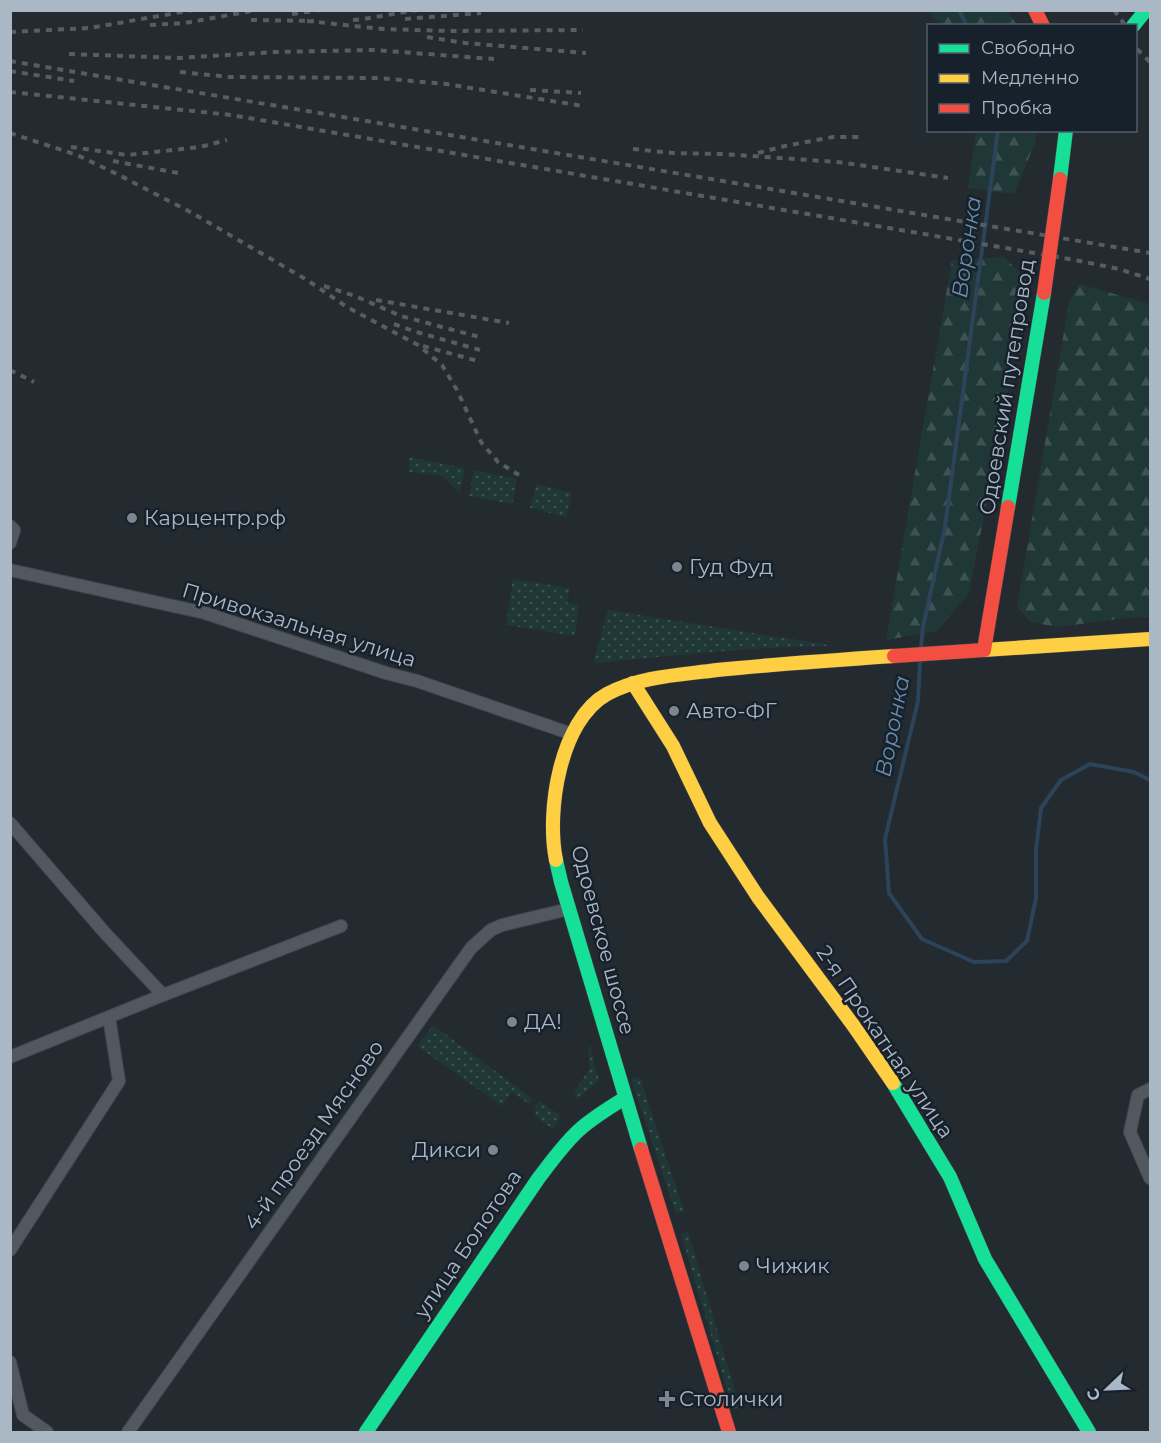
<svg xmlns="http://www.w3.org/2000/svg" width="1161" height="1443" viewBox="0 0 1161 1443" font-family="Montserrat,sans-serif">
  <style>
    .grass { fill: url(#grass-dots) }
    .forest { fill: url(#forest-firs) }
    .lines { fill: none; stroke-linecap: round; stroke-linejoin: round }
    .stream { stroke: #2c4459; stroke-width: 4 }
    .street-casing { stroke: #40464b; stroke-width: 14 }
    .fast-casing { stroke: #40464b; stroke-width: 15 }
    .slow-casing { stroke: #40464b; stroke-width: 15 }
    .jam-casing { stroke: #40464b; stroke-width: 15 }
    .street { stroke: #525860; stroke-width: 12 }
    .fast { stroke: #16e098; stroke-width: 14 }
    .slow { stroke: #ffcf43; stroke-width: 14 }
    .jam { stroke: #f24e42; stroke-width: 14 }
    .rail { stroke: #565d63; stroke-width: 4; stroke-dasharray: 6 6; stroke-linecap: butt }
    .jam-bridge-casing { stroke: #40474e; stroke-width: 15; stroke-linecap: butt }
    .jam-bridge { stroke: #f24e42; stroke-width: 14 }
    .poi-dot { fill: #7b8691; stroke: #17212b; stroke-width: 2 }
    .labels { text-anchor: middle; stroke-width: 5; stroke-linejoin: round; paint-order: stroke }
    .street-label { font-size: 21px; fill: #aab7c5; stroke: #17212b }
    .poi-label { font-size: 21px; fill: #aab7c5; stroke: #17212b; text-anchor: start }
    .water-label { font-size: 22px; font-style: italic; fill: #688cab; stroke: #17212b }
  </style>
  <defs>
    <pattern id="grass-dots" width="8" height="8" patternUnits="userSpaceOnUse" patternTransform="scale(1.5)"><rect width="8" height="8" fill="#203738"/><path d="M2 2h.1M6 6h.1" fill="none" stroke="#3e5253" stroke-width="1.8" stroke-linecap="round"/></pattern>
    <pattern id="forest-firs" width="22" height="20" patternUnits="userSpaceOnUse" patternTransform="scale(1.5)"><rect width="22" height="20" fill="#203738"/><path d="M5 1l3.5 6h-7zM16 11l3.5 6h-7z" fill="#3e5253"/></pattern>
  </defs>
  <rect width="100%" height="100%" fill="#232a30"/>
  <g class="grass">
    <path d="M 409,457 L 465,468 L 460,493 L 442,476 L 409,472 Z"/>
    <path d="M 474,470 L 517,479 L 512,504 L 469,496 Z"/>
    <path d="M 536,484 L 572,493 L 566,517 L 530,508 Z"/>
    <path d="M 513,579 L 570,588 L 567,603 L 579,605 L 575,636 L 506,625 Z"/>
    <path d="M 608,610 L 835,646 C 755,646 675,656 595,663 L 594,660 Z"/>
    <path d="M 433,1025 L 533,1099 L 529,1104 L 512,1092 L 502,1106 L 417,1046 Z"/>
    <path d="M 590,1046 L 599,1081 L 576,1100 L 574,1092 L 590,1068 L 588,1050 Z"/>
    <path d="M 640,1077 L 684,1211 L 676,1214 L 631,1079 Z"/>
    <path d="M 539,1101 L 561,1116 L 553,1129 C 544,1123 534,1119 534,1107 Z"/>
    <path d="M 688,1232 L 740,1408 L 733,1410 L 681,1234 Z"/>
  </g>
  <g class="forest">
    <path d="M 927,11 L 1007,11 L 1017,25 L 942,25 Z"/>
    <path d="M 976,131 L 1037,131 L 1035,143 L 1014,194 L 968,188 Z"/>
    <path d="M 1004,257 L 1029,283 L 969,593 L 937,631 L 886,640 L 952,260 Z"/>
    <path d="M 1079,284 L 1150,304 L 1150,617 L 1126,618 L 1058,627 L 1030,622 L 1017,607 L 1069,302 Z"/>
  </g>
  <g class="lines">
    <g class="stream">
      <path d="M 959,10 L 967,26"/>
      <path d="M 921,648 L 923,627 L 945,527 L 998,130"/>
      <path d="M 920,662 L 918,701 L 885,839 L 889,893 L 922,939 L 974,962 L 1006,961 L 1027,941 L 1036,898 L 1036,850 L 1041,808 L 1061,780 L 1090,764 L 1134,772 L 1150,780"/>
    </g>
    <defs>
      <g id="street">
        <path d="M 10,526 L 14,530 L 10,543"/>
        <path d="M 10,570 L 205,613 L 386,673 L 417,681 L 572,734"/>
        <path d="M 10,823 L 105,933 L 163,995"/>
        <path d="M 10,1057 L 163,995 L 341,926"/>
        <path d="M 1150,1089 L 1138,1095 L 1130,1132 L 1150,1178"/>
        <path d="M 10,1250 L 119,1081 L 109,1017"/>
        <path d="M 10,1362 L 23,1415 L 47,1432"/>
        <path d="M 128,1432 L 471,948 L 491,930 L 502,925 L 569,909"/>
      </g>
      <g id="fast">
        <path d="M 1133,26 L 1146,10"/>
        <path d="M 1060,179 L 1066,130"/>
        <path d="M 1008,507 L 1044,293"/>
        <path d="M 556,860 L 561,882 L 641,1149"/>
        <path d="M 893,1083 L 950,1177 L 985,1259 L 1089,1432"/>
        <path d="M 366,1432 L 538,1179 C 551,1162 563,1145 578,1131 C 592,1118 609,1108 625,1098"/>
      </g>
      <g id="slow">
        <path d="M 984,650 L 1150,639"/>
        <path d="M 633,683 L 673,746 L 710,823 L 758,897 L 853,1025 L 893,1083"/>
        <path d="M 556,860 C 546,811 560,720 607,694 C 641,676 680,675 717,670 C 776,664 835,660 894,656"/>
      </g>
      <g id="jam">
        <path d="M 1035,10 L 1043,26"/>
        <path d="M 894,656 L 984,650 L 1008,507"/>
        <path d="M 641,1149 L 729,1432"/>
      </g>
    </defs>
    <use href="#street" class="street-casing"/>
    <use href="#fast" class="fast-casing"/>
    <use href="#slow" class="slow-casing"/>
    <use href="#jam" class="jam-casing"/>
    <use href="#street" class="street"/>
    <use href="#fast" class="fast"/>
    <use href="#slow" class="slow"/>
    <use href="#jam" class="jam"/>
    <g class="rail">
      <path d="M 1114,10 L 1125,25"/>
      <path d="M 292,14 L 320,10"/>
      <path d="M 405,19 L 481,13"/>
      <path d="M 251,20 L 314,21"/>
      <path d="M 353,20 L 363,19 L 417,10"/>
      <path d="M 307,21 L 383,29 L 449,31 L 583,30"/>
      <path d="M 150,25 L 185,23 L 257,10"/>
      <path d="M 10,32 L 90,28 L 193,10"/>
      <path d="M 427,37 L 465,43 L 586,53"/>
      <path d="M 1137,49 L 1150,62"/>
      <path d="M 69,54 L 178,58 L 276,52 L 374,50 L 494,59"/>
      <path d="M 10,61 L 1150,253"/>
      <path d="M 10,71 L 74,81"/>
      <path d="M 180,72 L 230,77 L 378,78 L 446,84 L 583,106"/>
      <path d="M 530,90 L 581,93"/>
      <path d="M 10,92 L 231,115 L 1075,260 L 1119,269 L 1150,279"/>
      <path d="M 10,133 L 77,155 L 119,175 L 194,214 L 307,280 L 347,307 L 418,345 L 442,365 L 457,390 L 481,442 L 498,462 L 519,475"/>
      <path d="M 71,147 L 127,155 L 200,147 L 227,140"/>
      <path d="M 633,149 L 673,153 L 723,154 L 838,162 L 948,178"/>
      <path d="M 758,153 L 785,146 L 833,137 L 863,137"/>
      <path d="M 113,161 L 178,173"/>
      <path d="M 324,286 L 355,296 L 401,316 L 483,338"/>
      <path d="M 376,300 L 509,323"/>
      <path d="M 394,324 L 413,331 L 480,350"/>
      <path d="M 423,346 L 478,361"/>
      <path d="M 10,370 L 34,382"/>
    </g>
    <defs>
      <path id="jam-bridge" d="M 1044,293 L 1060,179"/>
    </defs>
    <use href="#jam-bridge" class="jam-bridge-casing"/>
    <use href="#jam-bridge" class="jam-bridge"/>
  </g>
  <g class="poi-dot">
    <circle cx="132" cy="518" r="6"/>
    <circle cx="677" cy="567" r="6"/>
    <circle cx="674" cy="711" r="6"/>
    <circle cx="512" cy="1022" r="6"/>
    <circle cx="493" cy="1150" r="6"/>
    <circle cx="744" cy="1266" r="6"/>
    <path d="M664 1390h6v6h6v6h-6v6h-6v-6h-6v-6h6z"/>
  </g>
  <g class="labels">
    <g class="street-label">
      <text transform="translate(1007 387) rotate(-81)" y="7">Одоевский путепровод</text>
      <text transform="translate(299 625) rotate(17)" y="7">Привокзальная улица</text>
      <text transform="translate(603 940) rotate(75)" y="7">Одоевское шоссе</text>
      <text transform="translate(885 1042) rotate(56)" y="7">2-я Прокатная улица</text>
      <text transform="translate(314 1135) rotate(-55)" y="7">4-й проезд Мясново</text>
      <text transform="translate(468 1244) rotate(-56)" y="7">улица Болотова</text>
    </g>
    <g class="poi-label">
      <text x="144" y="525">Карцентр.рф</text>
      <text x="689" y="574">Гуд Фуд</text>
      <text x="686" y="718">Авто-ФГ</text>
      <text x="524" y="1029">ДА!</text>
      <text x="481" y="1157" text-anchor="end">Дикси</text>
      <text x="756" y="1273">Чижик</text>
      <text x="679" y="1406">Столички</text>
    </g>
    <g class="water-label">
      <text transform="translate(966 247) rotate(-82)" y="8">Воронка</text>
      <text transform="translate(892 726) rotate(-79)" y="8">Воронка</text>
    </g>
  </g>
  <rect width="1161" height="1443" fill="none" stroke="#aab7c5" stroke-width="24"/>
  <rect x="927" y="24" width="210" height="108" fill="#17212b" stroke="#525d69" stroke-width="1.5"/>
  <rect x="939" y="44" width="30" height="9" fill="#16e098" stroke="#525d69" stroke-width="1.5"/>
  <text x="981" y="54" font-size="18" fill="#aab7c5">Свободно</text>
  <rect x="939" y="74" width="30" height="9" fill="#ffcf43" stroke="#525d69" stroke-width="1.5"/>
  <text x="981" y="84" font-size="18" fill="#aab7c5">Медленно</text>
  <rect x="939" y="104" width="30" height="9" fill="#f24e42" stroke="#525d69" stroke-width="1.5"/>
  <text x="981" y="114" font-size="18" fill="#aab7c5">Пробка</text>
  <g transform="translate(1107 1389) rotate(247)" stroke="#17212b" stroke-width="4.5" paint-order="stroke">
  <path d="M0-4.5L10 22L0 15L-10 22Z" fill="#aab7c5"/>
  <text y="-9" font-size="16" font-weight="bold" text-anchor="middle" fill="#aab7c5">С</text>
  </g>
</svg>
